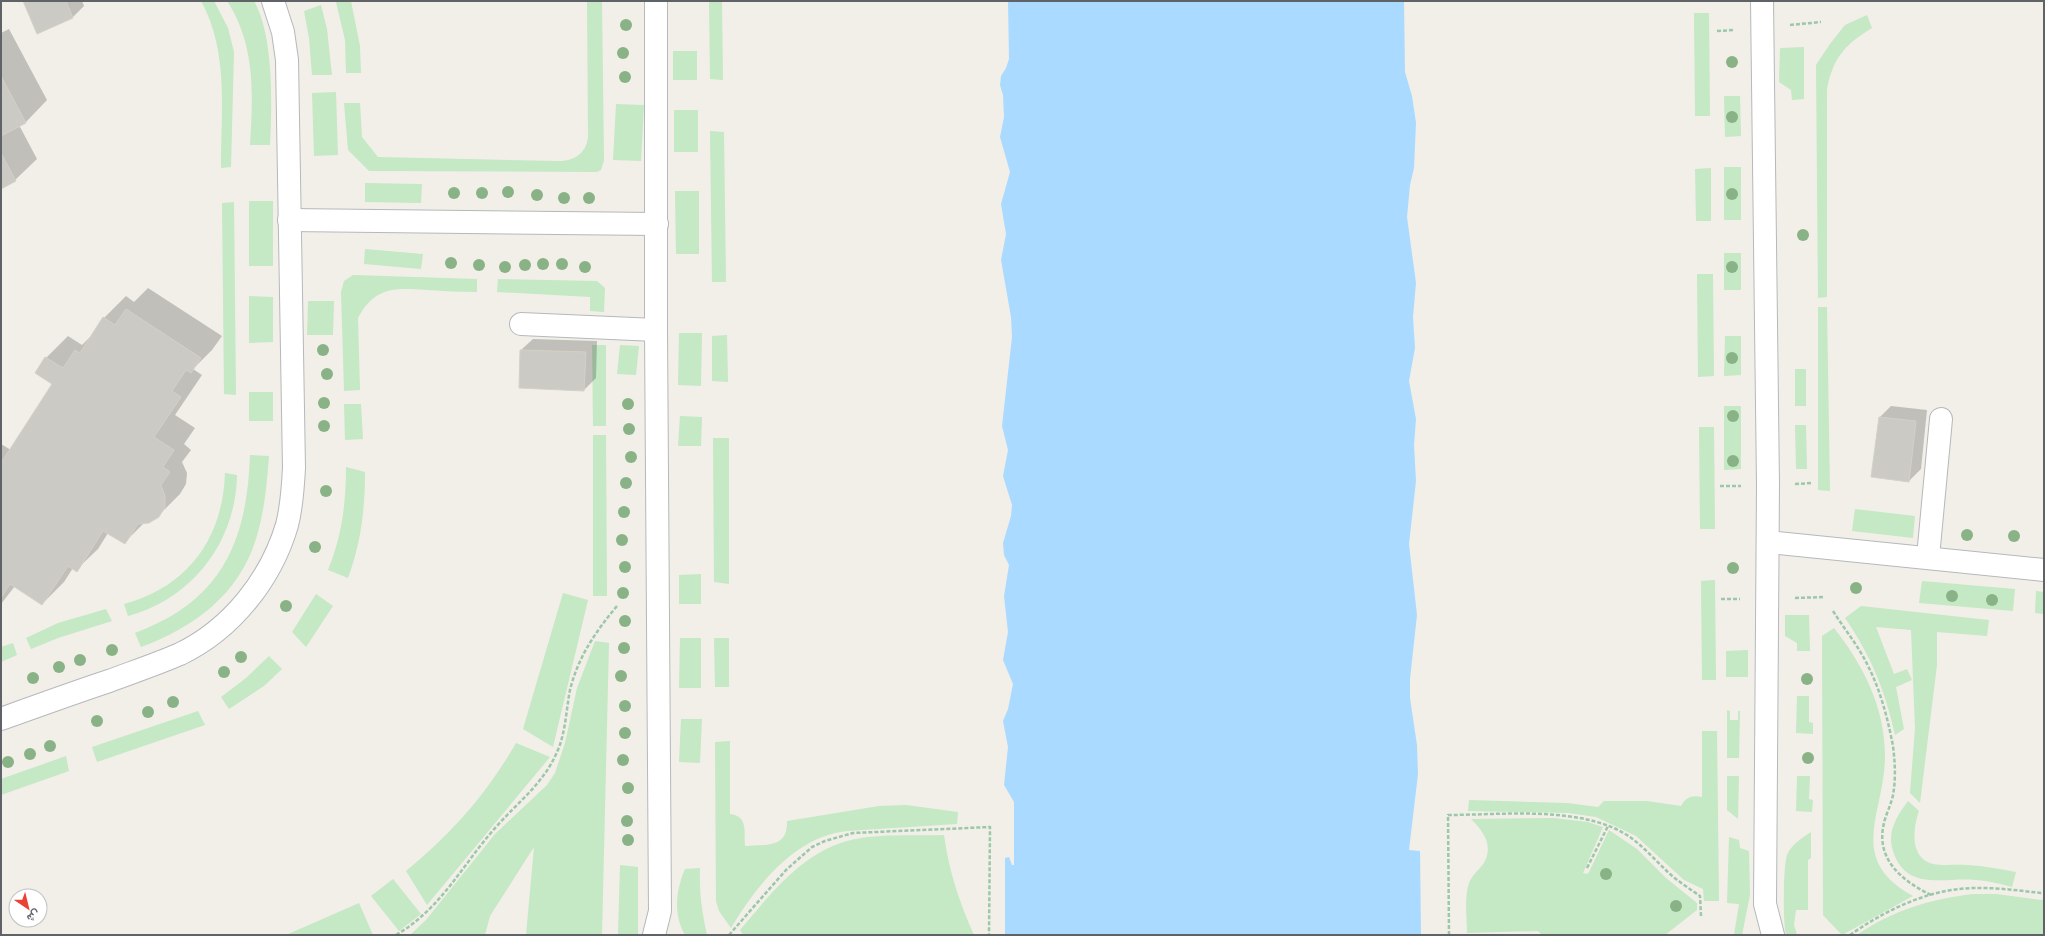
<svg xmlns="http://www.w3.org/2000/svg" width="2045" height="936" viewBox="0 0 2045 936" font-family="Helvetica,Vazirmatn,sans-serif">
  <style>
    .green { fill: #c5e8c5 }
    .water { fill: #aadaff }
    .shadow { fill: #0003 }
    .building { fill: #cccac5; stroke: #d6d1c6 }
    .lines { fill: none; stroke-linecap: round; stroke-linejoin: round }
    .minor-casing { stroke: #b5b8bc; stroke-width: 24 }
    .path { stroke: #9cc7a9; stroke-width: 2.5; stroke-dasharray: 4 2; stroke-linecap: butt }
    .minor { stroke: #fff; stroke-width: 22 }
    .tree { fill: #89b387 }
  </style>
  <rect width="100%" height="100%" fill="#f1efe8"/>
  <g class="green">
    <path d="M 201,1 L 214,1 L 228,28 L 234,52 L 231,167 L 221,168 C 221,112 229,51 201,1 Z"/>
    <path d="M 227,1 L 254,1 C 274,36 272,105 270,145 L 250,145 C 253,95 256,45 227,1 Z"/>
    <path d="M 342,1 L 351,1 L 360,46 L 361,73 L 346,73 L 345,40 L 336,2 Z"/>
    <path d="M 587,1 L 602,1 L 604,160 L 601,170 L 597,172 L 369,171 L 348,150 L 344,103 L 360,103 L 362,137 L 378,157 L 558,161 C 574,161 586,154 588,137 Z"/>
    <path d="M 709,1 L 722,1 L 723,80 L 710,79 Z"/>
    <path d="M 321,5 L 327,29 L 332,75 L 312,75 L 309,38 L 304,11 Z"/>
    <path d="M 1694,13 L 1709,13 L 1710,116 L 1695,116 Z"/>
    <path d="M 1867,15 L 1872,28 C 1845,44 1833,58 1827,89 L 1827,297 L 1818,298 L 1816,65 L 1830,44 L 1845,25 Z"/>
    <path d="M 1804,47 L 1804,99 L 1792,100 L 1791,90 L 1779,82 L 1780,48 Z"/>
    <rect x="673" y="51" width="24" height="29"/>
    <path d="M 336,92 L 338,155 L 314,156 L 312,93 Z"/>
    <path d="M 1724,96 L 1740,96 L 1741,136 L 1725,137 Z"/>
    <path d="M 616,104 L 644,105 L 641,161 L 613,160 Z"/>
    <rect x="674" y="110" width="24" height="42"/>
    <path d="M 710,131 L 724,132 L 726,282 L 712,282 Z"/>
    <rect x="1724" y="167" width="17" height="53"/>
    <path d="M 1711,168 L 1711,221 L 1696,221 L 1695,169 Z"/>
    <path d="M 365,183 L 422,184 L 421,203 L 365,202 Z"/>
    <path d="M 675,191 L 699,191 L 699,254 L 676,254 Z"/>
    <rect x="249" y="201" width="24" height="65"/>
    <path d="M 234,202 L 236,395 L 224,394 L 222,203 Z"/>
    <path d="M 365,249 L 423,254 L 421,269 L 364,264 Z"/>
    <rect x="1724" y="253" width="17" height="37"/>
    <path d="M 1697,274 L 1713,274 L 1714,376 L 1698,377 Z"/>
    <path d="M 353,275 L 477,279 L 477,292 C 460,292 444,291 427,290 C 396,288 375,286 358,318 L 360,390 L 344,391 L 341,292 L 344,281 Z"/>
    <path d="M 498,279 L 597,281 L 605,288 L 604,312 L 590,311 L 590,297 L 497,292 Z"/>
    <path d="M 249,296 L 273,297 L 273,342 L 249,343 Z"/>
    <path d="M 308,301 L 334,301 L 333,335 L 307,335 Z"/>
    <path d="M 1818,307 L 1827,307 L 1830,491 L 1818,490 Z"/>
    <path d="M 679,333 L 702,333 L 701,386 L 678,385 Z"/>
    <path d="M 727,335 L 728,382 L 712,381 L 712,336 Z"/>
    <path d="M 1725,336 L 1741,336 L 1741,375 L 1724,376 Z"/>
    <path d="M 592,345 L 606,345 L 606,426 L 593,426 Z"/>
    <path d="M 620,345 L 639,346 L 636,375 L 617,374 Z"/>
    <rect x="1795" y="369" width="11" height="37"/>
    <rect x="249" y="392" width="24" height="29"/>
    <path d="M 344,404 L 361,404 L 363,439 L 345,440 Z"/>
    <path d="M 1724,406 L 1741,406 L 1741,469 L 1724,470 Z"/>
    <path d="M 680,416 L 702,417 L 701,446 L 678,446 Z"/>
    <path d="M 1795,425 L 1806,425 L 1807,469 L 1796,469 Z"/>
    <path d="M 1699,427 L 1714,427 L 1715,529 L 1700,529 Z"/>
    <path d="M 593,435 L 606,435 L 607,596 L 593,596 Z"/>
    <path d="M 713,438 L 729,438 L 729,584 L 714,582 Z"/>
    <path d="M 250,455 L 269,456 C 267,481 265,507 258,532 C 242,592 197,626 141,647 L 135,633 C 221,601 247,543 250,455 Z"/>
    <path d="M 346,467 L 365,472 C 365,509 361,543 348,578 L 328,570 C 342,536 346,503 346,467 Z"/>
    <path d="M 225,473 L 237,475 C 236,542 192,599 128,616 L 124,604 C 188,587 223,538 225,473 Z"/>
    <path d="M 1855,509 L 1915,516 L 1913,538 L 1852,531 Z"/>
    <path d="M 701,574 L 701,604 L 679,604 L 679,575 Z"/>
    <path d="M 1715,580 L 1716,680 L 1702,680 L 1701,581 Z"/>
    <path d="M 1922,581 L 2015,589 L 2013,611 L 1919,603 Z"/>
    <path d="M 2036,591 L 2044,592 L 2044,614 L 2035,613 Z"/>
    <path d="M 563,593 L 588,600 L 553,747 L 523,729 Z"/>
    <path d="M 316,594 L 333,606 L 306,647 L 292,632 Z"/>
    <path d="M 1861,606 L 1989,620 L 1987,636 L 1937,632 L 1937,665 L 1920,803 L 1910,793 L 1915,728 L 1911,630 L 1876,627 L 1894,674 L 1907,669 L 1912,680 L 1896,687 L 1904,729 L 1895,735 C 1885,690 1871,656 1845,618 Z"/>
    <path d="M 106,609 L 112,621 L 58,638 L 31,649 L 26,638 L 58,623 Z"/>
    <path d="M 1785,615 L 1809,615 L 1810,651 L 1797,651 L 1797,643 L 1785,636 Z"/>
    <path d="M 1834,628 C 1863,665 1885,707 1885,756 C 1885,813 1845,859 1913,896 L 1842,935 L 1823,915 L 1822,636 Z"/>
    <path d="M 680,638 L 701,638 L 701,688 L 679,688 Z"/>
    <path d="M 714,638 L 729,638 L 729,687 L 715,687 Z"/>
    <path d="M 595,641 L 609,643 L 602,935 L 526,935 L 534,847 L 490,916 L 485,935 L 410,935 L 426,920 L 495,834 L 547,785 L 555,773 L 565,743 L 577,688 Z"/>
    <path d="M 13,643 L 17,655 L 1,662 L 1,647 Z"/>
    <path d="M 1748,650 L 1748,677 L 1726,677 L 1726,651 Z"/>
    <path d="M 269,656 L 282,669 L 264,686 L 229,709 L 221,697 L 246,678 Z"/>
    <path d="M 1797,696 L 1809,696 L 1809,722 L 1813,723 L 1813,734 L 1796,733 Z"/>
    <path d="M 1727,710 L 1730,711 L 1730,720 L 1738,720 L 1738,711 L 1740,711 L 1739,758 L 1727,758 Z"/>
    <path d="M 198,711 L 205,725 L 97,762 L 92,747 Z"/>
    <path d="M 681,719 L 702,719 L 700,763 L 679,762 Z"/>
    <path d="M 1702,731 L 1717,731 L 1719,901 L 1704,901 L 1703,889 L 1684,880 L 1636,836 L 1596,817 L 1568,813 L 1468,811 L 1469,800 L 1567,803 L 1598,807 L 1604,801 L 1647,801 L 1681,806 C 1686,797 1692,795 1702,797 Z"/>
    <path d="M 730,741 L 730,814 C 748,816 744,831 745,846 C 766,844 788,849 787,821 L 879,806 L 906,805 L 958,812 L 957,824 L 847,831 C 794,837 757,885 731,928 L 719,911 L 716,901 L 715,742 Z"/>
    <path d="M 516,743 L 550,757 L 427,905 L 406,871 C 452,833 486,795 516,743 Z"/>
    <path d="M 66,756 L 69,771 L 1,795 L 1,779 Z"/>
    <path d="M 1727,776 L 1739,776 L 1738,819 L 1727,810 Z"/>
    <path d="M 1797,776 L 1810,776 L 1809,799 L 1813,800 L 1812,812 L 1796,811 Z"/>
    <path d="M 1908,801 L 1919,811 C 1913,828 1909,858 1933,864 C 1944,866 1956,864 1967,865 C 1984,866 2000,869 2016,872 L 2012,887 C 2001,884 1989,881 1976,880 C 1944,877 1906,892 1893,851 C 1887,831 1897,816 1908,801 Z"/>
    <path d="M 1554,818 L 1588,822 L 1603,827 L 1583,873 L 1587,874 L 1589,872 L 1609,830 L 1637,849 L 1666,878 L 1697,903 L 1697,910 L 1665,935 L 1542,935 L 1538,931 L 1467,933 C 1467,918 1464,897 1469,883 C 1472,875 1479,870 1484,863 C 1494,845 1483,831 1471,819 Z"/>
    <path d="M 1811,832 L 1811,858 L 1808,860 L 1808,910 L 1796,910 L 1794,925 L 1797,935 L 1786,935 C 1783,923 1783,867 1787,855 C 1792,844 1802,838 1811,832 Z"/>
    <path d="M 944,835 C 949,871 959,902 974,935 L 743,935 L 740,930 C 773,891 807,846 861,838 C 887,834 918,836 944,835 Z"/>
    <path d="M 1729,837 L 1739,840 L 1740,848 L 1749,851 L 1750,895 L 1742,935 L 1734,935 L 1739,904 L 1727,903 Z"/>
    <path d="M 620,865 L 638,867 L 638,935 L 618,935 Z"/>
    <path d="M 700,868 C 699,892 702,912 707,935 L 685,935 C 673,914 676,890 685,869 Z"/>
    <path d="M 393,879 L 421,914 L 399,931 L 371,896 Z"/>
    <path d="M 1973,894 L 1996,894 L 2041,900 L 2044,899 L 2044,935 L 1857,935 C 1893,910 1931,899 1973,894 Z"/>
    <path d="M 359,903 L 373,935 L 286,935 Z"/>
  </g>
  <path class="water" d="M 1008,1 L 1404,1 L 1405,72 L 1412,96 L 1416,123 L 1414,168 L 1410,185 L 1407,217 L 1416,283 L 1413,317 L 1415,348 L 1409,381 L 1416,419 L 1414,445 L 1416,481 L 1409,544 L 1417,615 L 1410,679 L 1410,698 L 1417,745 L 1418,774 L 1409,850 L 1420,851 L 1421,935 L 1005,935 L 1005,858 L 1009,857 L 1012,865 L 1014,865 L 1014,802 L 1004,785 L 1008,747 L 1003,721 L 1008,709 L 1013,684 L 1003,660 L 1008,632 L 1004,596 L 1009,565 L 1004,555 L 1003,543 L 1011,516 L 1012,505 L 1003,476 L 1008,450 L 1002,426 L 1012,337 L 1011,317 L 1001,260 L 1006,234 L 1001,204 L 1010,172 L 1000,137 L 1004,117 L 1003,95 L 1000,85 L 1001,76 L 1006,68 L 1009,59 Z"/>
  <g class="shadow">
    <path d="M 24,1 L 82,1 L 84,6 L 73,17 Z"/>
    <path d="M 9,29 L 47,100 L 26,122 L 19,125 L 37,159 L 15,180 L 1,188 L 1,33 Z"/>
    <path d="M 148,288 L 222,336 L 212,350 L 193,369 L 202,375 L 175,415 L 195,428 L 184,444 L 191,450 L 182,462 L 187,473 L 186,484 L 180,494 L 158,516 L 145,522 L 124,543 L 108,533 L 98,549 L 76,570 L 73,568 L 64,582 L 42,604 L 15,586 L 1,604 L 1,444 L 11,450 L 53,384 L 46,358 L 68,336 L 82,345 L 95,332 L 104,318 L 126,296 L 134,302 Z"/>
    <path d="M 533,339 L 597,341 L 596,378 L 584,390 L 521,350 Z"/>
    <path d="M 1891,406 L 1927,410 L 1921,469 L 1909,481 L 1880,417 Z"/>
  </g>
  <g class="building">
    <path d="M 23,1 L 66,1 L 73,18 L 37,34 Z"/>
    <path d="M 1,76 L 26,123 L 1,136 Z"/>
    <path d="M 1,153 L 16,181 L 1,189 Z"/>
    <path d="M 126,309 L 201,358 L 191,373 L 186,370 L 172,391 L 181,397 L 154,437 L 174,450 L 163,467 L 170,472 L 161,485 L 165,496 L 165,507 L 159,517 L 149,523 L 138,524 L 125,544 L 103,531 L 77,572 L 68,566 L 42,605 L 10,584 L 1,598 L 1,463 L 52,384 L 35,373 L 45,357 L 63,368 L 75,350 L 80,353 L 103,317 L 115,325 Z"/>
    <path d="M 520,350 L 586,352 L 584,391 L 519,388 Z"/>
    <path d="M 1879,417 L 1916,421 L 1909,482 L 1871,477 Z"/>
  </g>
  <g class="lines">
    <defs>
      <g id="minor">
        <path d="M 1762,1 L 1768,485 L 1765,904 L 1773,935"/>
        <path d="M 289,220 L 657,224"/>
        <path d="M 521,324 L 656,330"/>
        <path d="M 1768,542 L 2044,570"/>
        <path d="M 1928,557 L 1941,419"/>
        <path d="M 1,719 C 37,706 73,693 109,681 C 133,672 157,664 180,654 C 232,629 271,579 287,525 C 292,506 293,487 294,468 L 287,60 L 283,32 L 273,1"/>
        <path d="M 654,935 L 660,911 L 656,330 L 656,1"/>
      </g>
    </defs>
    <use href="#minor" class="minor-casing"/>
    <g class="path">
      <path d="M 1790,25 L 1821,22"/>
      <path d="M 1717,31 L 1735,30"/>
      <path d="M 1795,484 L 1812,483"/>
      <path d="M 1720,486 L 1741,486"/>
      <path d="M 1795,598 L 1824,597"/>
      <path d="M 1721,599 L 1740,599"/>
      <path d="M 1833,611 C 1845,630 1860,648 1869,668 C 1881,692 1888,720 1893,746 C 1895,762 1896,779 1893,795 C 1891,805 1886,814 1884,823 C 1875,859 1902,881 1931,895"/>
      <path d="M 1587,868 L 1608,826"/>
      <path d="M 396,935 C 442,908 462,865 496,827 C 518,802 544,783 557,752 C 566,732 566,710 570,690 C 578,657 596,631 617,606"/>
      <path d="M 729,935 L 786,870 L 812,847 L 825,841 L 853,833 L 990,827 L 989,935"/>
      <path d="M 1449,935 L 1448,815 C 1503,815 1583,805 1630,837 C 1645,848 1657,862 1670,874 C 1679,882 1690,889 1700,896 L 1701,916"/>
      <path d="M 1850,935 C 1881,913 1921,893 1959,889 C 1986,886 2014,890 2041,893 L 2044,892"/>
    </g>
    <use href="#minor" class="minor"/>
  </g>
  <g class="tree">
    <circle cx="626" cy="25" r="6"/>
    <circle cx="623" cy="53" r="6"/>
    <circle cx="1732" cy="62" r="6"/>
    <circle cx="625" cy="77" r="6"/>
    <circle cx="1732" cy="117" r="6"/>
    <circle cx="508" cy="192" r="6"/>
    <circle cx="454" cy="193" r="6"/>
    <circle cx="482" cy="193" r="6"/>
    <circle cx="1732" cy="194" r="6"/>
    <circle cx="537" cy="195" r="6"/>
    <circle cx="564" cy="198" r="6"/>
    <circle cx="589" cy="198" r="6"/>
    <circle cx="1803" cy="235" r="6"/>
    <circle cx="451" cy="263" r="6"/>
    <circle cx="543" cy="264" r="6"/>
    <circle cx="562" cy="264" r="6"/>
    <circle cx="479" cy="265" r="6"/>
    <circle cx="525" cy="265" r="6"/>
    <circle cx="505" cy="267" r="6"/>
    <circle cx="585" cy="267" r="6"/>
    <circle cx="1732" cy="267" r="6"/>
    <circle cx="323" cy="350" r="6"/>
    <circle cx="1732" cy="358" r="6"/>
    <circle cx="327" cy="374" r="6"/>
    <circle cx="324" cy="403" r="6"/>
    <circle cx="628" cy="404" r="6"/>
    <circle cx="1733" cy="416" r="6"/>
    <circle cx="324" cy="426" r="6"/>
    <circle cx="629" cy="429" r="6"/>
    <circle cx="631" cy="457" r="6"/>
    <circle cx="1733" cy="461" r="6"/>
    <circle cx="626" cy="483" r="6"/>
    <circle cx="326" cy="491" r="6"/>
    <circle cx="624" cy="512" r="6"/>
    <circle cx="1967" cy="535" r="6"/>
    <circle cx="2014" cy="536" r="6"/>
    <circle cx="622" cy="540" r="6"/>
    <circle cx="315" cy="547" r="6"/>
    <circle cx="625" cy="567" r="6"/>
    <circle cx="1733" cy="568" r="6"/>
    <circle cx="1856" cy="588" r="6"/>
    <circle cx="623" cy="593" r="6"/>
    <circle cx="1952" cy="596" r="6"/>
    <circle cx="1992" cy="600" r="6"/>
    <circle cx="286" cy="606" r="6"/>
    <circle cx="625" cy="621" r="6"/>
    <circle cx="624" cy="648" r="6"/>
    <circle cx="112" cy="650" r="6"/>
    <circle cx="241" cy="657" r="6"/>
    <circle cx="80" cy="660" r="6"/>
    <circle cx="59" cy="667" r="6"/>
    <circle cx="224" cy="672" r="6"/>
    <circle cx="621" cy="676" r="6"/>
    <circle cx="33" cy="678" r="6"/>
    <circle cx="1807" cy="679" r="6"/>
    <circle cx="173" cy="702" r="6"/>
    <circle cx="625" cy="706" r="6"/>
    <circle cx="148" cy="712" r="6"/>
    <circle cx="97" cy="721" r="6"/>
    <circle cx="625" cy="733" r="6"/>
    <circle cx="50" cy="746" r="6"/>
    <circle cx="30" cy="754" r="6"/>
    <circle cx="1808" cy="758" r="6"/>
    <circle cx="623" cy="760" r="6"/>
    <circle cx="8" cy="762" r="6"/>
    <circle cx="628" cy="788" r="6"/>
    <circle cx="627" cy="821" r="6"/>
    <circle cx="628" cy="840" r="6"/>
    <circle cx="1606" cy="874" r="6"/>
    <circle cx="1676" cy="906" r="6"/>
  </g>
  <rect width="2045" height="936" fill="none" stroke="#5f6368" stroke-width="4"/>
  <g transform="translate(28 908) rotate(145)"><circle r="19" fill="#ffffff" stroke="#bfc1c3"/>
  <path d="M0-3L7 15L0 10L-7 15Z" fill="#ea4335"/>
  <text y="-6" font-size="11" font-weight="bold" text-anchor="middle" fill="#5f6368">ش</text>
  </g>
</svg>
